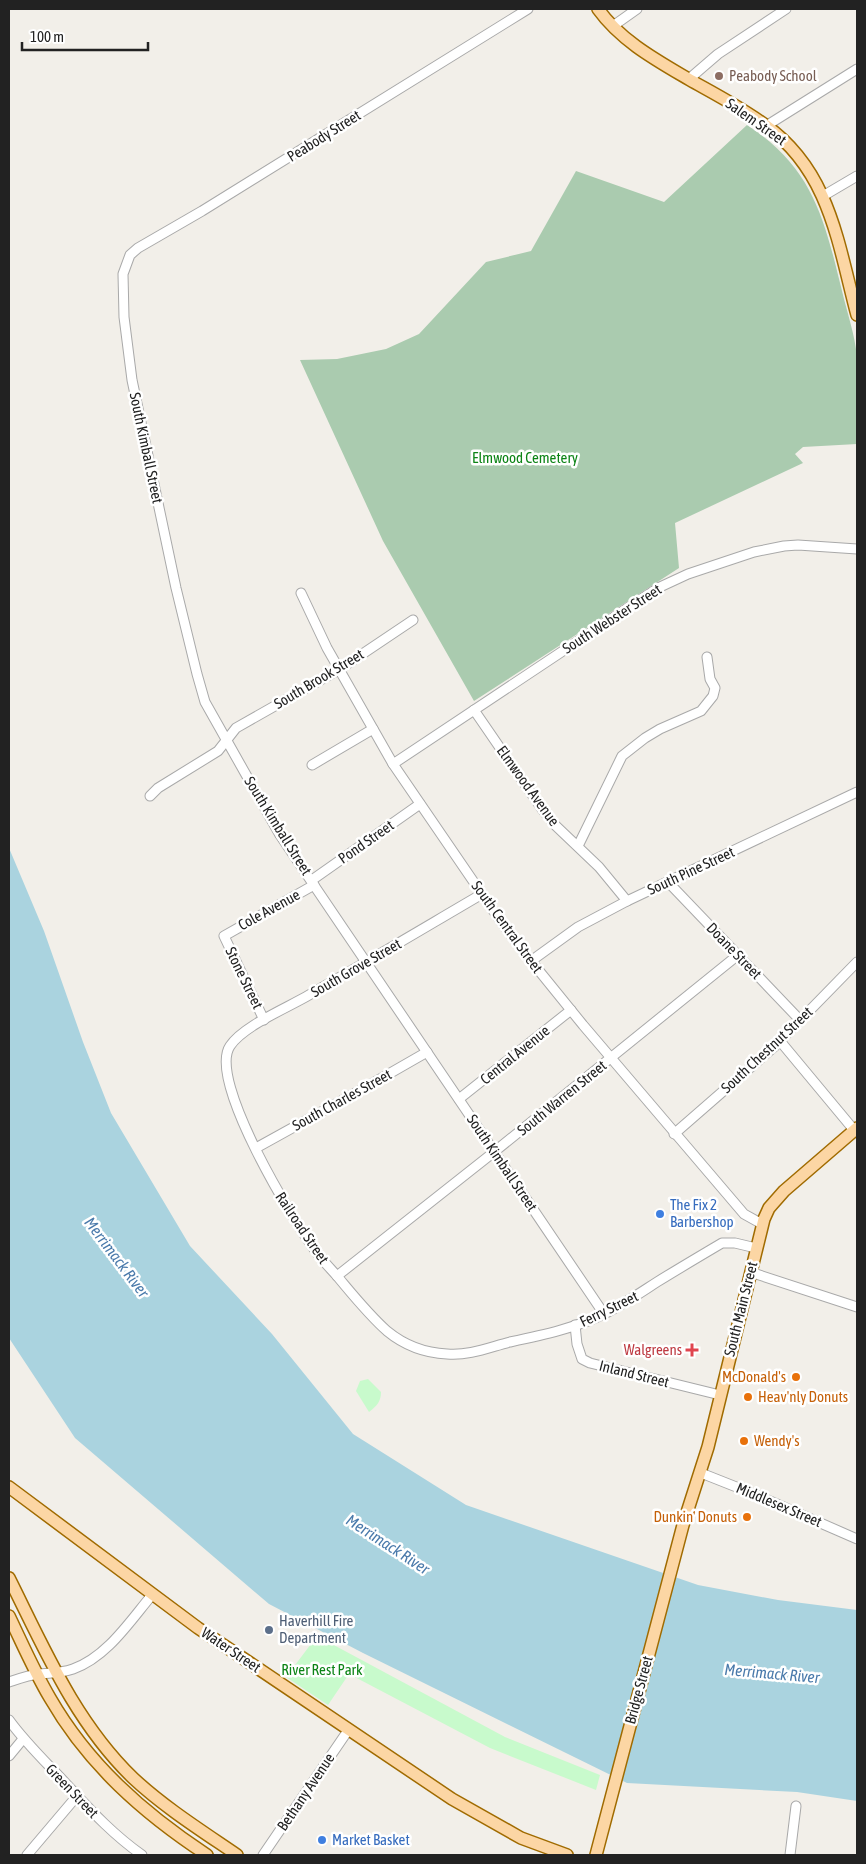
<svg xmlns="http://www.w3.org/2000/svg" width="866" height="1864" viewBox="0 0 866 1864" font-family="'Asap Condensed',sans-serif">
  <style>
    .cemetery { fill: #aacbaf }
    .park { fill: #c8facc }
    .water { fill: #aad3df }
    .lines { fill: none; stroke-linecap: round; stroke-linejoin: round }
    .minor-casing { stroke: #a9a9a9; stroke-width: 11 }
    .major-casing { stroke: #a06b00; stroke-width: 14 }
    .minor { stroke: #fff; stroke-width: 9 }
    .major { stroke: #fcd6a4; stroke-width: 11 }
    .education-dot { fill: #8d6e63; stroke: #fff; stroke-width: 2 }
    .shop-dot { fill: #3f7fe0; stroke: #fff; stroke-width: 2 }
    .health-dot { fill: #e0444e; stroke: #fff; stroke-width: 2 }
    .food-dot { fill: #e8710a; stroke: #fff; stroke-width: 2 }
    .service-dot { fill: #5c6f8a; stroke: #fff; stroke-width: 2 }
    .labels { text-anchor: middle; stroke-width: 5; stroke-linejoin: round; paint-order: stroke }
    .education-label { font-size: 15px; fill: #785e54; stroke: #fff; text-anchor: start }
    .street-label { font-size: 15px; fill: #222; stroke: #fff }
    .park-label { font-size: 15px; fill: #0c8416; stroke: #fff }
    .shop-label { font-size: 15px; fill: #366cbe; stroke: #fff; text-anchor: start }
    .health-label { font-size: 15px; fill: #be3a42; stroke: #fff; text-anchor: end }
    .food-label { font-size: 15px; fill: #c56008; stroke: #fff; text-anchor: end }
    .service-label { font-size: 15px; fill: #4e5e75; stroke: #fff; text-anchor: start }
    .water-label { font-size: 16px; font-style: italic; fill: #4a7aab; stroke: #fff }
  </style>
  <rect width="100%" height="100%" fill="#f2efe9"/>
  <path class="cemetery" d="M 747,125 C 813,168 824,218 842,291 C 847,312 855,335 857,357 C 860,386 857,416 857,444 L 803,447 L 795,454 L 803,463 L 675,523 L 679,568 L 474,701 L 383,541 L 300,360 L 337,359 L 386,349 L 419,334 L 486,262 L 531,251 L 576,171 L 664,202 Z"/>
  <g class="park">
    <path d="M 368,1379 L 381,1392 C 381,1401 377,1406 369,1412 L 356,1391 L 360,1381 Z"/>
    <path d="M 317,1636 L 505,1737 L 600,1775 L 596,1790 L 490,1748 L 349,1674 L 328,1705 L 286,1677 Z"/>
  </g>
  <path class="water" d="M 9,848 L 44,931 L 83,1042 L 111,1113 L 190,1246 L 272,1334 L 353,1434 L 466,1505 L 698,1585 L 778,1600 L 857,1610 L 857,1801 L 797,1792 L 627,1783 L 363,1653 L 269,1604 L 75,1438 L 9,1338 Z"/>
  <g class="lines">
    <defs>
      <g id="minor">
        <path d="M 528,9 L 202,211 L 138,248 L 130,255 L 123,274 L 124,317 L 132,380 L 176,588 L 197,674 L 205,702 L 280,835 L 604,1314"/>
        <path d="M 613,26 L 637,9"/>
        <path d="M 689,79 L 718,54 L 786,9"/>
        <path d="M 766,126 L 857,69"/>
        <path d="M 823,196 L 857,176"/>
        <path d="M 301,593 L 327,648 L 393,764 L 497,916 L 523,951 L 583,1025 L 744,1214 L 762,1224"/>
        <path d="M 474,710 L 542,809 L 556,826 L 599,867 L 627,901"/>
        <path d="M 393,764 L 632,605 L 660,587 L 688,574 L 754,552 L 784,546 L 798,545 L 857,549"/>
        <path d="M 312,765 L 373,729"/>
        <path d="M 150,796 L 158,788 L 218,751 L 236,728 L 340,669 L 413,620"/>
        <path d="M 578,846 L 622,756 L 645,738 L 660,729 L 701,711 L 713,696 L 715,688 L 710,679 L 707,657"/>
        <path d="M 312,880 L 420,804"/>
        <path d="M 668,882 L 800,1020"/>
        <path d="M 482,894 C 424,928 367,962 309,995 C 287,1008 243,1026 230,1046 C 207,1080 294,1222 317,1253 C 323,1261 330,1268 337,1276 C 353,1295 368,1314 387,1331 C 404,1345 425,1353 447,1354 C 469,1356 490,1347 510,1342 C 543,1335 576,1328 606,1313 C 624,1304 640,1293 657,1282 C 678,1269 700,1256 722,1243 L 735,1243 L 756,1248"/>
        <path d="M 531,961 L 578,927 L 627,901 L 857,792"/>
        <path d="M 264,1020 L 224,936 L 314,885"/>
        <path d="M 780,1041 L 854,1130"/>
        <path d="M 459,1099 L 571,1010"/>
        <path d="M 674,1134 L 775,1046 L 857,962"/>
        <path d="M 256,1148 L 359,1091 L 427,1052"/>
        <path d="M 750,1272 L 857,1307"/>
        <path d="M 337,1276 L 494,1152 L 738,955"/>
        <path d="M 575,1325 L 577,1344 L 582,1359 L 590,1363 L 720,1395"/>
        <path d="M 701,1473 L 754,1494 L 857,1539"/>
        <path d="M 9,1682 C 18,1679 29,1675 39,1674 C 51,1673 62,1673 73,1669 C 107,1657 130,1621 152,1595"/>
        <path d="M 9,1720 C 27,1745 50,1766 71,1789 C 93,1813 115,1836 142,1855"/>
        <path d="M 9,1756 L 23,1739"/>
        <path d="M 27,1855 L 77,1796"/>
        <path d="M 263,1855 L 349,1729"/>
        <path d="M 790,1855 L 796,1806"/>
      </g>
      <g id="major">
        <path d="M 598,9 C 621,41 656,60 690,80 C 715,94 742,108 765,125 C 830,171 838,244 857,315"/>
        <path d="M 9,1487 L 198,1628 L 452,1799 L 521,1838 L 567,1855"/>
        <path d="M 9,1578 C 44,1648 75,1722 133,1778 C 164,1807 202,1831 237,1855"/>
        <path d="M 9,1616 C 22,1643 34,1671 50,1698 C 88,1764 143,1813 207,1855"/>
        <path d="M 596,1855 L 683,1525 L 708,1447 L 764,1219 L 769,1208 L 784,1191 L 857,1128"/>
      </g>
    </defs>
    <use href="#minor" class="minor-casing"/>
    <use href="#major" class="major-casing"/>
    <use href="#minor" class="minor"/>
    <use href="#major" class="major"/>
  </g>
  <circle class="education-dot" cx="719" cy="76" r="5"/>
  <g class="shop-dot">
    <circle cx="660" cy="1214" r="5"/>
    <circle cx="322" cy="1840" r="5"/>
  </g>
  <path class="health-dot" d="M689.5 1342.5h5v5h5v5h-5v5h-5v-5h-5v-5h5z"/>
  <g class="food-dot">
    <circle cx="796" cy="1377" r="5"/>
    <circle cx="748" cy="1397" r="5"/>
    <circle cx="744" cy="1441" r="5"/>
    <circle cx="747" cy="1517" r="5"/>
  </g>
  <circle class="service-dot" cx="269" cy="1630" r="5"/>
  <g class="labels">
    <g class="education-label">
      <text x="729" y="81">Peabody School</text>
    </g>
    <g class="street-label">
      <text transform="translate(756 122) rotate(35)" y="5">Salem Street</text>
      <text transform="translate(324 136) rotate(-32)" y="5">Peabody Street</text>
      <text transform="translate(146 448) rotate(78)" y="5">South Kimball Street</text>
      <text transform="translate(612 619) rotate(-33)" y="5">South Webster Street</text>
      <text transform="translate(319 679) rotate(-31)" y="5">South Brook Street</text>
      <text transform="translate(528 786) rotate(54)" y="5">Elmwood Avenue</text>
      <text transform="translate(278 826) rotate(58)" y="5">South Kimball Street</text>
      <text transform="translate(366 842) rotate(-35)" y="5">Pond Street</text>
      <text transform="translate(691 871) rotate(-25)" y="5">South Pine Street</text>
      <text transform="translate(269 910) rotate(-29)" y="5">Cole Avenue</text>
      <text transform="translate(507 927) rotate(54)" y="5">South Central Street</text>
      <text transform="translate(734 951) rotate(46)" y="5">Doane Street</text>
      <text transform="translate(356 968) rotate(-30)" y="5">South Grove Street</text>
      <text transform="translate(244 978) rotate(64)" y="5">Stone Street</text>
      <text transform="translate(767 1050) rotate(-43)" y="5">South Chestnut Street</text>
      <text transform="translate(515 1055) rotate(-39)" y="5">Central Avenue</text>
      <text transform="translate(562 1098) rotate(-39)" y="5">South Warren Street</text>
      <text transform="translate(342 1100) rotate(-29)" y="5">South Charles Street</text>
      <text transform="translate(502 1163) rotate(56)" y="5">South Kimball Street</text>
      <text transform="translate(302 1228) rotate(56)" y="5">Railroad Street</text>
      <text transform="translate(609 1309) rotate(-26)" y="5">Ferry Street</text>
      <text transform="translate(741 1309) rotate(-76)" y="5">South Main Street</text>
      <text transform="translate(634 1374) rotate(14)" y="5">Inland Street</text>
      <text transform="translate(779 1505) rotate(23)" y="5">Middlesex Street</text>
      <text transform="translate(231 1650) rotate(34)" y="5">Water Street</text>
      <text transform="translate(639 1690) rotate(-75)" y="5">Bridge Street</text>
      <text transform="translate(72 1791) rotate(46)" y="5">Green Street</text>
      <text transform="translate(306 1792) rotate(-56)" y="5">Bethany Avenue</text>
    </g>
    <g class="park-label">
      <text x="525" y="463">Elmwood Cemetery</text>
      <text x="322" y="1675">River Rest Park</text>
    </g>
    <g class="shop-label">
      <text x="670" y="1210">The Fix 2<tspan x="670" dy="17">Barbershop</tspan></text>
      <text x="332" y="1845">Market Basket</text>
    </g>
    <g class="health-label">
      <text x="682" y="1355">Walgreens</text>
    </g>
    <g class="food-label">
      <text x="786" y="1382">McDonald's</text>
      <text x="758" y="1402" text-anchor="start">Heav'nly Donuts</text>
      <text x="754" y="1446" text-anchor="start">Wendy's</text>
      <text x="737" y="1522">Dunkin' Donuts</text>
    </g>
    <g class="service-label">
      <text x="279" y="1626">Haverhill Fire<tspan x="279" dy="17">Department</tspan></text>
    </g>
    <g class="water-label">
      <text transform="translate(117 1257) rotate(53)" y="6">Merrimack River</text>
      <text transform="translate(388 1544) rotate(33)" y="6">Merrimack River</text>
      <text transform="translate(772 1673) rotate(5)" y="6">Merrimack River</text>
    </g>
  </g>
  <rect width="866" height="1864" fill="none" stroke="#222222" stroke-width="20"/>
  <path d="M22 42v8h126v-8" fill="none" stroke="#222222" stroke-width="2.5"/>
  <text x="30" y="42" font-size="15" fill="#222222" stroke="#ffffff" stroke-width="4" paint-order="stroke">100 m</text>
</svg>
